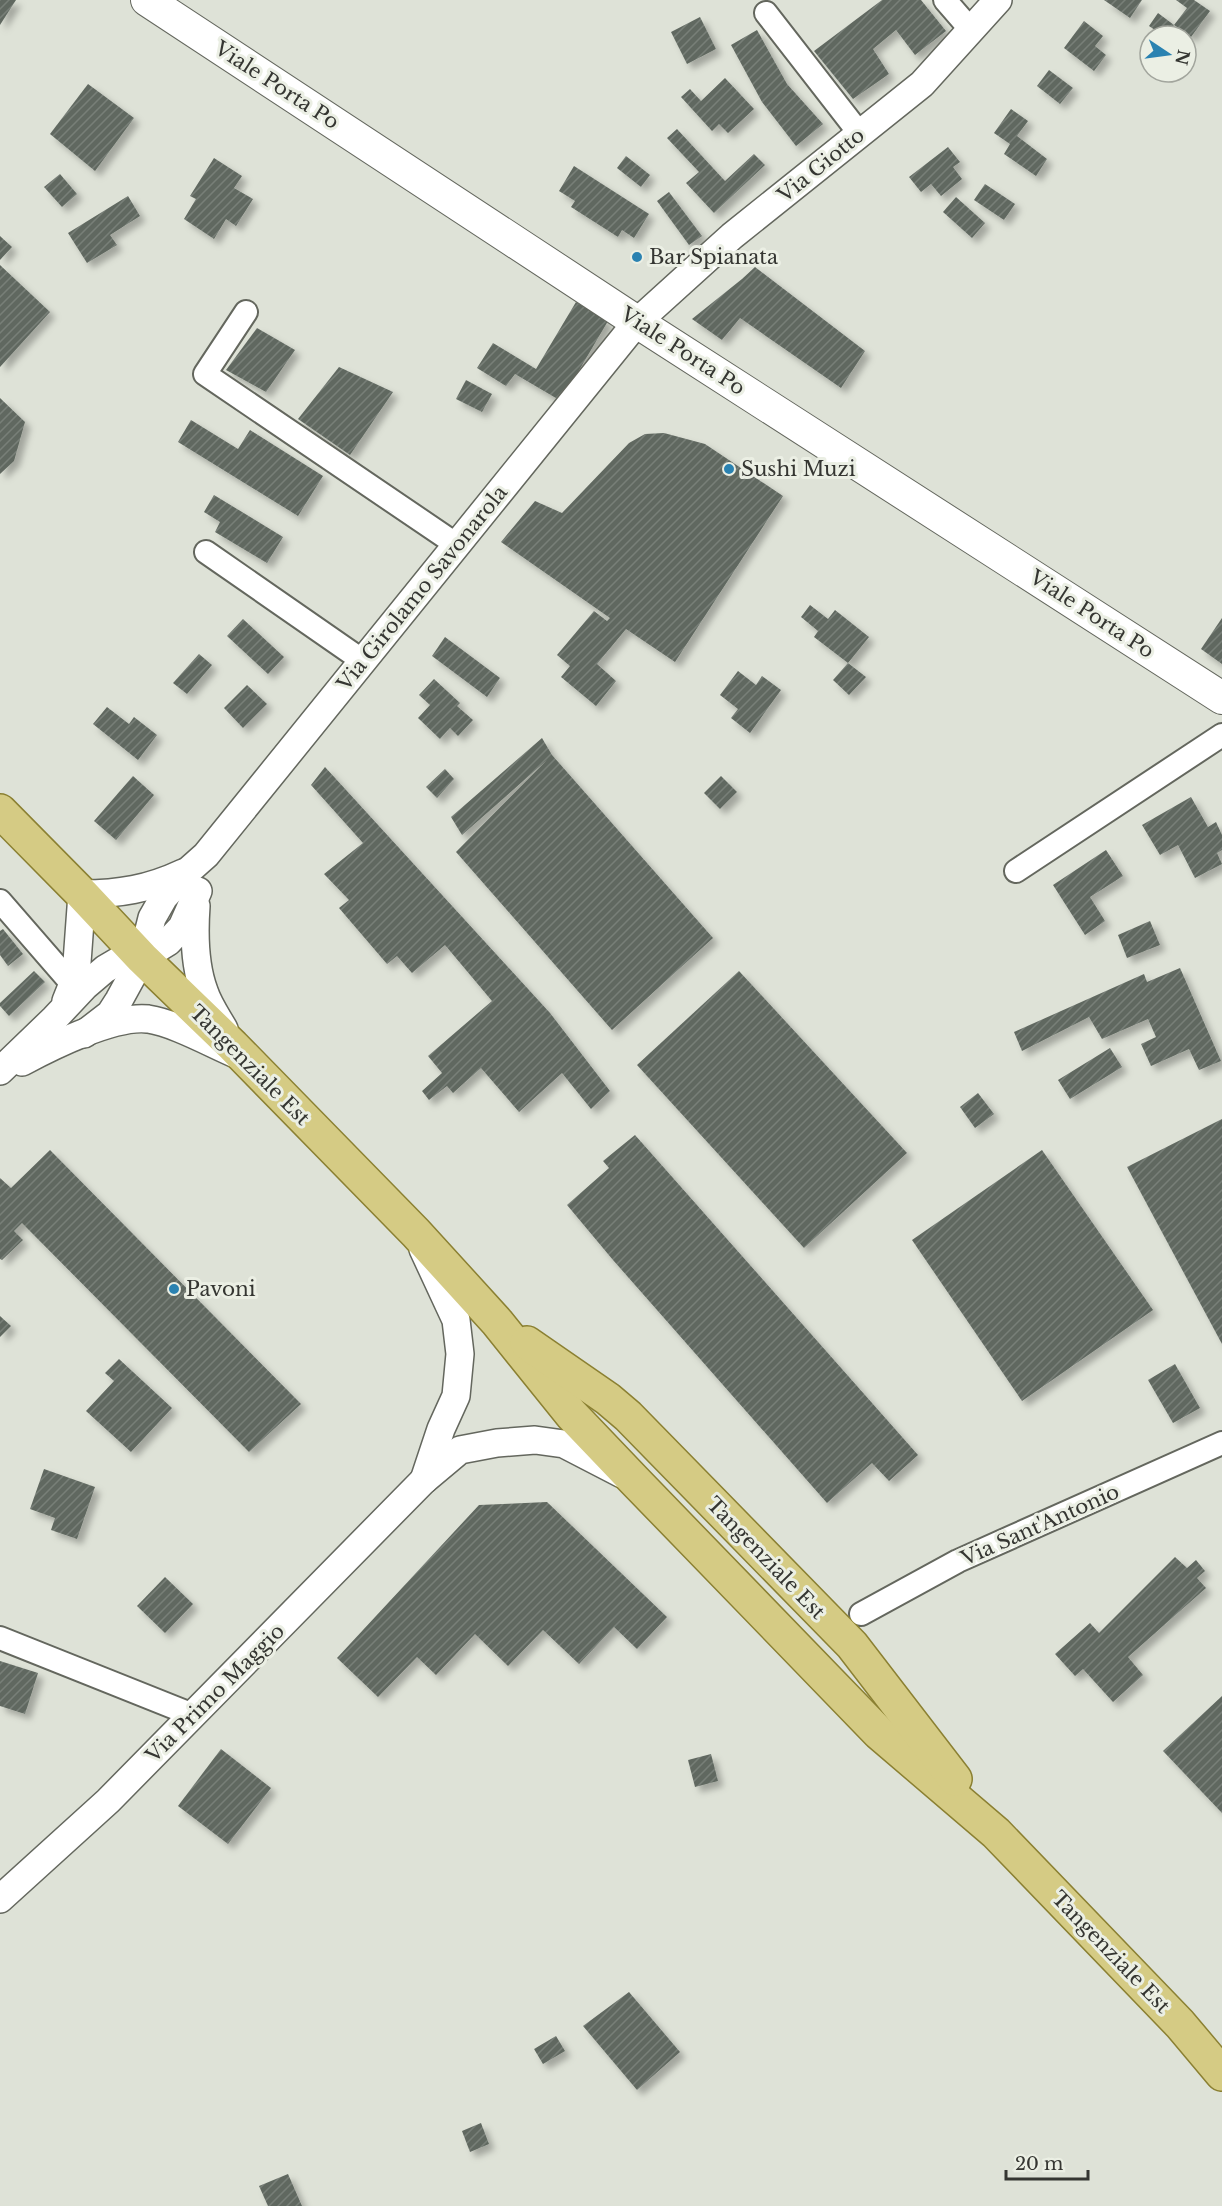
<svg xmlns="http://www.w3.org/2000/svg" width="1222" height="2206" viewBox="0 0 1222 2206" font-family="'Libre Baskerville',serif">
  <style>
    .building { fill: url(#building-hatch); filter: url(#shadow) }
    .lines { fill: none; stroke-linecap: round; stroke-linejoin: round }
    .minor-casing { stroke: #64675e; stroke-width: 26 }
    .tertiary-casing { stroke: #64675e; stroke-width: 30 }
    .secondary-casing { stroke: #64675e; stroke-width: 34 }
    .primary-casing { stroke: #8b8032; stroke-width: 36 }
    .minor { stroke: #fff; stroke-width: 22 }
    .tertiary { stroke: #fff; stroke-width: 27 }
    .secondary { stroke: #fff; stroke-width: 32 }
    .primary { stroke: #d5cb84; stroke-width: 33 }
    .poi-dot { fill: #2a82b1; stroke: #ebefe4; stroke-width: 2 }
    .labels { text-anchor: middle; stroke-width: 6; stroke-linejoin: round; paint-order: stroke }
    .street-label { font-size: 20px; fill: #353632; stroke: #ebefe4 }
    .poi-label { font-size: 20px; fill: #353632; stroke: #ebefe4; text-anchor: start }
  </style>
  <defs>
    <pattern id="building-hatch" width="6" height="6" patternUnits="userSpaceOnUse" patternTransform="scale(1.5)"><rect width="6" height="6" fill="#606860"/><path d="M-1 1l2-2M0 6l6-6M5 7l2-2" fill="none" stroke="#787f78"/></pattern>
    <filter id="shadow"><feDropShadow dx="5.5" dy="5.5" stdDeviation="3" flood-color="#0004"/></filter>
  </defs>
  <rect width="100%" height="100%" fill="#dee2d7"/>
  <g class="building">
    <path d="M 0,0 L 16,0 L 0,25 Z"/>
    <path d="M 882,0 L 921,0 L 946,31 L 915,55 L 896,30 L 873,49 L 889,74 L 853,99 L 814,51 Z"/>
    <path d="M 1104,0 L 1142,0 L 1130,18 Z"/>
    <path d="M 1176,0 L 1194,0 L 1210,11 L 1191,37 L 1174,25 L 1164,36 L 1149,26 L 1158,13 L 1174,25 L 1187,8 Z"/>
    <path d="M 700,17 L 716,49 L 687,64 L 671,32 Z"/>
    <path d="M 1084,21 L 1103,36 L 1095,46 L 1106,55 L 1094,71 L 1064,48 Z"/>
    <path d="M 757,30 L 787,84 L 823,124 L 796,146 L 762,102 L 731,45 Z"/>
    <path d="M 1049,70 L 1073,88 L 1060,104 L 1037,86 Z"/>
    <path d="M 725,78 L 754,109 L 728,133 L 719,124 L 712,131 L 681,97 L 690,89 L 701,101 Z"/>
    <path d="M 88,84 L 134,118 L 95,171 L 50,134 Z"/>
    <path d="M 1011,109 L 1028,121 L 1017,136 L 1047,159 L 1036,176 L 1004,154 L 1010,144 L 994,133 Z"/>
    <path d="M 677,129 L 725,181 L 754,154 L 765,165 L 714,213 L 686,183 L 699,172 L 667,138 Z"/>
    <path d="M 948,147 L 960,162 L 953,167 L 962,179 L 941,196 L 931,184 L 921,192 L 909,177 Z"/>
    <path d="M 626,156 L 650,175 L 641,187 L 617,168 Z"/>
    <path d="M 214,158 L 242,176 L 234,188 L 253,199 L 236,226 L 226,219 L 214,239 L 184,219 L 196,199 L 190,196 Z"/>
    <path d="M 574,166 L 649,214 L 634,238 L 622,230 L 618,237 L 571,207 L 575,201 L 559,191 Z"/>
    <path d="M 60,174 L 77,194 L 62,207 L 44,187 Z"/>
    <path d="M 985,184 L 1015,204 L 1004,220 L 974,200 Z"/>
    <path d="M 669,192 L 702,236 L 689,245 L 657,201 Z"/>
    <path d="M 128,196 L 140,216 L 110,235 L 117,245 L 87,263 L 68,233 Z"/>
    <path d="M 956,197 L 985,223 L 972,238 L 943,212 Z"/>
    <path d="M 0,236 L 12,247 L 0,260 Z"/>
    <path d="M 0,265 L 50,312 L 0,367 Z"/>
    <path d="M 755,267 L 865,351 L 841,388 L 740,318 L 722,340 L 692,319 L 742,279 Z"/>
    <path d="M 576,302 L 608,321 L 561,401 L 515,374 L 506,386 L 477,368 L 493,343 L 536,369 Z"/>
    <path d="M 257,328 L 295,350 L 266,392 L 226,370 Z"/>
    <path d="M 339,367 L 393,392 L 350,455 L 298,419 Z"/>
    <path d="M 466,380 L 492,394 L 482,412 L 456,399 Z"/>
    <path d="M 0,398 L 25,422 L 14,461 L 0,474 Z"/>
    <path d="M 191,420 L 238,449 L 250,430 L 323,476 L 298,516 L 178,442 Z"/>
    <path d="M 664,433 L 705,444 L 783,496 L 675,662 L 626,629 L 597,664 L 616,681 L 596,706 L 561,677 L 570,666 L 557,655 L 594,611 L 607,621 L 610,618 L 501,542 L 535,501 L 562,513 L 629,443 L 645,434 Z"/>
    <path d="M 214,495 L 283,537 L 267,563 L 215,532 L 220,522 L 204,512 Z"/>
    <path d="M 810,605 L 828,619 L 835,610 L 869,637 L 848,663 L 866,677 L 849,695 L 833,680 L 848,663 L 814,637 L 818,631 L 801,617 Z"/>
    <path d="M 1222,618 L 1222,664 L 1201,649 Z"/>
    <path d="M 243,619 L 284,657 L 268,674 L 227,636 Z"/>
    <path d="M 445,637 L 500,678 L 487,697 L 432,656 Z"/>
    <path d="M 199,654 L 212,665 L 187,694 L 173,683 Z"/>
    <path d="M 738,671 L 756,685 L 762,676 L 781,690 L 750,733 L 731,718 L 738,709 L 720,695 Z"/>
    <path d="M 434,679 L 460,703 L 457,706 L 473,720 L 458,736 L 450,728 L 440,739 L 418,718 L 430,705 L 419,695 Z"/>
    <path d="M 247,685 L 267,704 L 243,728 L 224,708 Z"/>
    <path d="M 107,707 L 129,724 L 134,717 L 157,735 L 138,760 L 93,724 Z"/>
    <path d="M 542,738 L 552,755 L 713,938 L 612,1030 L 456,852 L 547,760 L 462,835 L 451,817 Z"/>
    <path d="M 325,767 L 550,1013 L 610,1091 L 591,1109 L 562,1073 L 519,1112 L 481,1068 L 453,1093 L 447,1086 L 429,1100 L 422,1091 L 442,1073 L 428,1056 L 492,1001 L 445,945 L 412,973 L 397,956 L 387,964 L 339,908 L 349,900 L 324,874 L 363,843 L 311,785 Z"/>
    <path d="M 445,769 L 454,779 L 437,798 L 426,787 Z"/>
    <path d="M 133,776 L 154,795 L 116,840 L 94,821 Z"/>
    <path d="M 721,776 L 737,792 L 720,809 L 704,793 Z"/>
    <path d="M 1191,797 L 1208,827 L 1216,822 L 1222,835 L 1222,850 L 1217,853 L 1222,864 L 1195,878 L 1178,845 L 1160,855 L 1142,825 Z"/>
    <path d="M 1106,850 L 1123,876 L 1090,897 L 1105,921 L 1085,935 L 1053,885 Z"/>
    <path d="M 1150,921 L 1160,945 L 1127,958 L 1118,935 Z"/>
    <path d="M 3,929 L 23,954 L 8,966 L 0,955 L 0,931 Z"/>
    <path d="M 1180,968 L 1221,1061 L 1199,1070 L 1189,1049 L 1151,1066 L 1141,1044 L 1156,1037 L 1148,1019 L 1102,1039 L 1089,1017 L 1022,1051 L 1014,1032 L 1144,974 L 1147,982 Z"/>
    <path d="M 34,971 L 45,982 L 9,1016 L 0,1006 L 0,1003 Z"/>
    <path d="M 739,971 L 907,1153 L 804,1248 L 637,1065 Z"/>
    <path d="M 1110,1048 L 1122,1067 L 1070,1099 L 1058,1080 Z"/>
    <path d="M 978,1093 L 994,1114 L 975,1128 L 960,1107 Z"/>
    <path d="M 1222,1119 L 1222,1344 L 1127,1167 Z"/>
    <path d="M 635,1135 L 918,1455 L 889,1481 L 872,1463 L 827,1503 L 613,1260 L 567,1205 L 609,1168 L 603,1161 Z"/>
    <path d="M 50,1150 L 301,1404 L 249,1452 L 22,1223 L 14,1231 L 23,1240 L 2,1260 L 0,1259 L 0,1178 L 11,1188 Z"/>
    <path d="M 1042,1150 L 1153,1310 L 1022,1401 L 912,1240 Z"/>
    <path d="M 0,1316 L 11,1326 L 0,1337 Z"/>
    <path d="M 119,1359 L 172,1408 L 131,1452 L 86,1411 L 114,1381 L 105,1373 Z"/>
    <path d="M 1175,1364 L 1200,1408 L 1173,1423 L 1148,1380 Z"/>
    <path d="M 44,1469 L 95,1487 L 77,1539 L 51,1530 L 55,1518 L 30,1509 Z"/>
    <path d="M 547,1502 L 667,1617 L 637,1649 L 614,1627 L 579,1664 L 543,1630 L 508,1666 L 475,1634 L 436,1675 L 417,1657 L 378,1697 L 337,1658 L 479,1505 Z"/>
    <path d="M 1175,1557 L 1187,1568 L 1196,1560 L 1205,1571 L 1197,1578 L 1206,1588 L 1128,1657 L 1143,1675 L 1113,1702 L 1083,1669 L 1075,1676 L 1055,1654 L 1090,1623 L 1099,1633 Z"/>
    <path d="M 165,1577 L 193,1604 L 165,1633 L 137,1606 Z"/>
    <path d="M 0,1661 L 38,1673 L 25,1714 L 0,1706 Z"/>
    <path d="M 1222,1696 L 1222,1813 L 1163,1751 Z"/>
    <path d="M 221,1749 L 271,1788 L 228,1844 L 178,1806 Z"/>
    <path d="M 711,1754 L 718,1781 L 695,1787 L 688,1760 Z"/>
    <path d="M 629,1992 L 680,2052 L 637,2090 L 583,2026 Z"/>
    <path d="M 556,2036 L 565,2051 L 543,2064 L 534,2049 Z"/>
    <path d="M 481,2123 L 489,2144 L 470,2152 L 462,2131 Z"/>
    <path d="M 288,2174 L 302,2206 L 268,2206 L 259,2186 Z"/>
  </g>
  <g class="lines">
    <defs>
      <g id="minor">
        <path d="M 945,0 L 971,30"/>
        <path d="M 766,13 L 860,134"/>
        <path d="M 246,312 L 205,374 L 457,545"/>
        <path d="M 206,552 L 363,661"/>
        <path d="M 1016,871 L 1222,735"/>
        <path d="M 0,901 L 73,985"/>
        <path d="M 861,1614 L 958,1561 L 1222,1443"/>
        <path d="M 0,1638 L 193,1715"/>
      </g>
      <g id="tertiary">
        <path d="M 196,906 C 194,934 194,964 204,991 C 208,1004 217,1017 224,1029"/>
        <path d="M 66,1001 L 76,976 L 82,894 C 119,894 149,889 183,873"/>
        <path d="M 84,1034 L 110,1014 L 119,1000 L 142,958 L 152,918 L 164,897 L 188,871 L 206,855 L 637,322 L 732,236 L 922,84 L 998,0"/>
        <path d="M 22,1062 C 52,1046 114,1015 148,1019 C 175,1023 212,1044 238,1055"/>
        <path d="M 0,1071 L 54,1019 L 85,986 L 105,969 L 122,959 L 142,958 L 168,942 L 182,927 L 198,891"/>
        <path d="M 423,1249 L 456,1320 L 460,1354 L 456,1396 L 441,1429 L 424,1480"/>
        <path d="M 0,1899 L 108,1801 L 423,1481 L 460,1450 L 497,1443 L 535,1440 L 564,1444 L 622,1474"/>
      </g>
      <path id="secondary" d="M 147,0 L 637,322 L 1222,698"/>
      <g id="primary">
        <path d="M 0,811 L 82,894 L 142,958 L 233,1046 L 416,1233 L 497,1322 L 571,1414 L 634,1480 L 879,1733 L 996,1833 L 1180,2024 L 1222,2074"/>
        <path d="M 527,1343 L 608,1399 L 628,1416 L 852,1645 L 955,1779"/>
      </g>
    </defs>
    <use href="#minor" class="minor-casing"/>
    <use href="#tertiary" class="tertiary-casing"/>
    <use href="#secondary" class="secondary-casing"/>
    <use href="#primary" class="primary-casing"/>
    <use href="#minor" class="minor"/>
    <use href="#tertiary" class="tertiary"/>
    <use href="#secondary" class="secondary"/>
    <use href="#primary" class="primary"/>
  </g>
  <g class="poi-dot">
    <circle cx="637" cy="257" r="6"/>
    <circle cx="729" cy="469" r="6"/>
    <circle cx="174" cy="1289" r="6"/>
  </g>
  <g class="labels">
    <g class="street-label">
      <text transform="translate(277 85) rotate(33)" y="7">Viale Porta Po</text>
      <text transform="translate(821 165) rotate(-39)" y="7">Via Giotto</text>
      <text transform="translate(683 351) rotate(33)" y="7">Viale Porta Po</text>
      <text transform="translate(422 588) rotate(-51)" y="7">Via Girolamo Savonarola</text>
      <text transform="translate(1092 614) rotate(33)" y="7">Viale Porta Po</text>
      <text transform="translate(250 1065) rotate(45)" y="7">Tangenziale Est</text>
      <text transform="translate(1040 1525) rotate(-24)" y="7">Via Sant'Antonio</text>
      <text transform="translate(766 1558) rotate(46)" y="7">Tangenziale Est</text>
      <text transform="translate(215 1693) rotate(-45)" y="7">Via Primo Maggio</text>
      <text transform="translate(1111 1952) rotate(46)" y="7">Tangenziale Est</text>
    </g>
    <g class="poi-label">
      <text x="649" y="264">Bar Spianata</text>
      <text x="741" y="476">Sushi Muzi</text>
      <text x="186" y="1296">Pavoni</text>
    </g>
  </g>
  <g transform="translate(1168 54) rotate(103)"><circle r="28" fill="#ebefe4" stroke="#a2a59d" stroke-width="1.5"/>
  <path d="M0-4.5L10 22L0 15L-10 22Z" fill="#2a82b1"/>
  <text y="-9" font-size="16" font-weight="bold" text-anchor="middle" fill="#353632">N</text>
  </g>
  <path d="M1006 2170v9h82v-9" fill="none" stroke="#353632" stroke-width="3"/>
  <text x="1015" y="2170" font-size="18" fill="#353632" stroke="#ebefe4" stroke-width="4.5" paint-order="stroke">20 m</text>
</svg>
